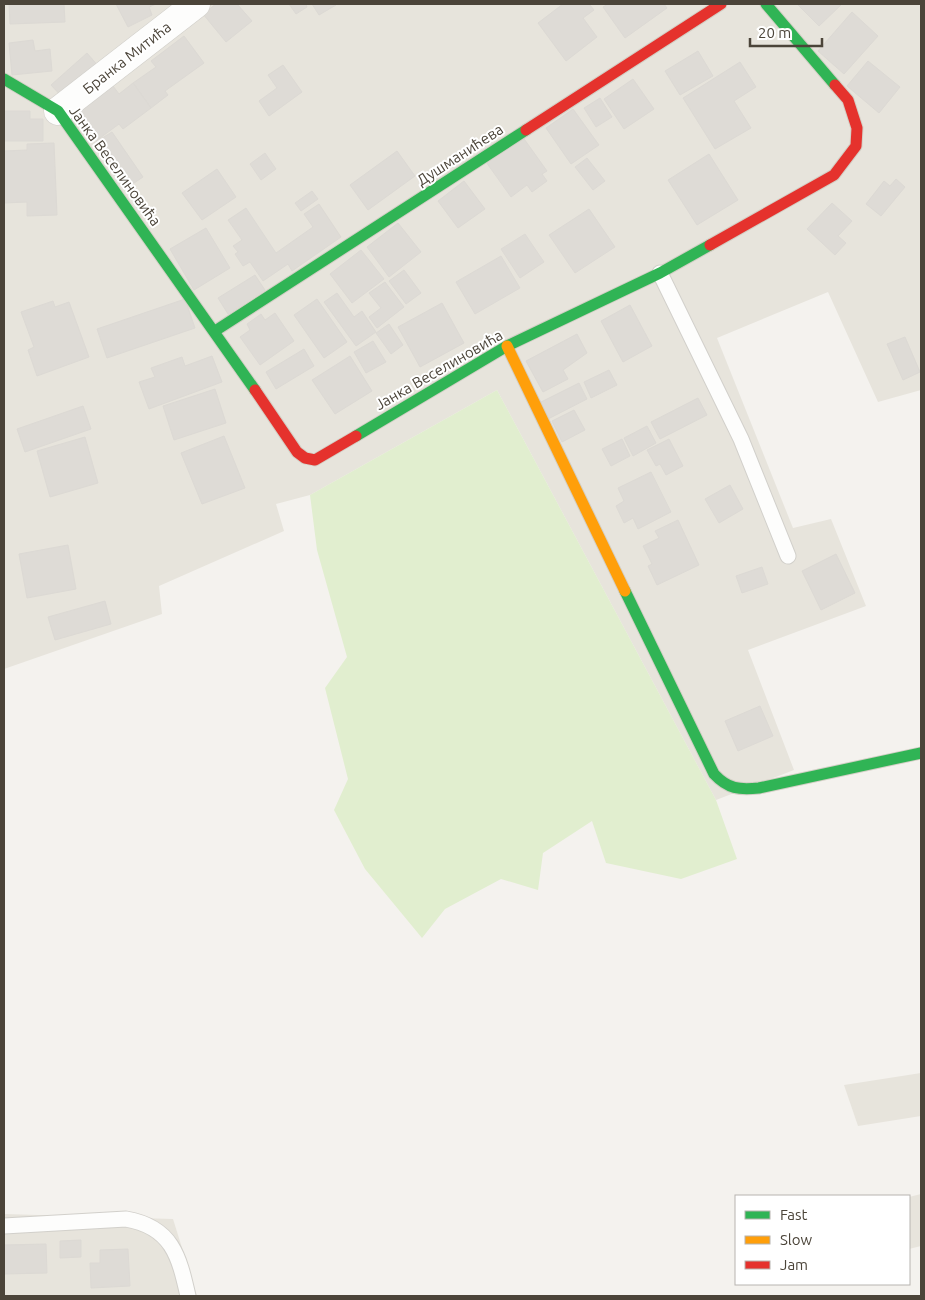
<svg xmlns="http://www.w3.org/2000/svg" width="925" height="1300" viewBox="0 0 925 1300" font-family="Ubuntu,sans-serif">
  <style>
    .residential { fill: #e7e4dc }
    .green { fill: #e1eecf }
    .building { fill: #dedbd6; stroke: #dcd9d4 }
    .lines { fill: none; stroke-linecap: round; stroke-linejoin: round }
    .lane-casing { stroke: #d2d0cb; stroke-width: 17 }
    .street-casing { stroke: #d2d0cb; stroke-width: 29 }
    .fast-casing { stroke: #d3cfc5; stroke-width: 13 }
    .slow-casing { stroke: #d3cfc5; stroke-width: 13 }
    .jam-casing { stroke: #d3cfc5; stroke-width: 13 }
    .lane { stroke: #fdfdfc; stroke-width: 15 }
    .street { stroke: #fdfdfc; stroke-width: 28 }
    .fast { stroke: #30b455; stroke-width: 11 }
    .slow { stroke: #ff9f0a; stroke-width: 11 }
    .jam { stroke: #e5322d; stroke-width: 11 }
    .labels { text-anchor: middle; stroke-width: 4; stroke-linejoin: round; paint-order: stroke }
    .street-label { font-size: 15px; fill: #4b4439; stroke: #fff }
  </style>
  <rect width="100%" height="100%" fill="#f4f2ee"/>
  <g class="residential">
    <path d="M 4,4 L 921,4 L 921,390 L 878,402 L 828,292 L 717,338 L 793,528 L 831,519 L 866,606 L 748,650 L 794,770 L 716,800 L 497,390 L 310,495 L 276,504 L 284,531 L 159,586 L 162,614 L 4,669 Z"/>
    <path d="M 921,1073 L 921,1116 L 858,1126 L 844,1085 Z"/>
    <path d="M 921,1194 L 921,1246 L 909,1249 L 909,1197 Z"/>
    <path d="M 4,1214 L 173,1219 L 197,1296 L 4,1296 Z"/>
  </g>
  <path class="green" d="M 497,390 L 716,800 L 737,859 L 681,879 L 606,863 L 592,821 L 543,853 L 538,890 L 501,879 L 445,909 L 422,938 L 365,869 L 334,810 L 348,779 L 325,688 L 347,657 L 317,550 L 310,495 Z"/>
  <g class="building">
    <path d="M 9,4 L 64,4 L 65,22 L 10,24 Z"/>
    <path d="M 116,4 L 156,4 L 149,7 L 152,15 L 128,27 Z"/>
    <path d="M 216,4 L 237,4 L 252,21 L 226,42 L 203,14 Z"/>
    <path d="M 289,4 L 306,4 L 307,7 L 296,14 Z"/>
    <path d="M 312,4 L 335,4 L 336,5 L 319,15 Z"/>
    <path d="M 563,4 L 589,4 L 594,10 L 583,18 L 597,37 L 566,61 L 538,23 Z"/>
    <path d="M 608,4 L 664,4 L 667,8 L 625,38 L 603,7 Z"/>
    <path d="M 797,4 L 842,4 L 819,26 Z"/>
    <path d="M 852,12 L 878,36 L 844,74 L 818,51 Z"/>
    <path d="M 184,36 L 204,63 L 165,91 L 168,95 L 151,108 L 133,83 L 156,67 L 151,61 Z"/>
    <path d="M 33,40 L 35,51 L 50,49 L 52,71 L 12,75 L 9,43 Z"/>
    <path d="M 698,51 L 713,76 L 680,95 L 665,71 Z"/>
    <path d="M 87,53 L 99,67 L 64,99 L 51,85 Z"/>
    <path d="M 868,61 L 900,87 L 879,113 L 847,86 Z"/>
    <path d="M 740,62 L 756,87 L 734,101 L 751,128 L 715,149 L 683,98 Z"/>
    <path d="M 283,65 L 302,92 L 269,116 L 259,101 L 277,88 L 268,75 Z"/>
    <path d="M 633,79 L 654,109 L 624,129 L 604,99 Z"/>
    <path d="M 133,83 L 151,108 L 123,129 L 119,124 L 96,141 L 76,114 L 113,86 L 119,94 Z"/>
    <path d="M 600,98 L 612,117 L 596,127 L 584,108 Z"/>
    <path d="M 573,109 L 599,145 L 571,164 L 546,128 Z"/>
    <path d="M 4,111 L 30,111 L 30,119 L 43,119 L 43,141 L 4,141 Z"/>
    <path d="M 112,132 L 143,177 L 125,189 L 94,143 Z"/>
    <path d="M 522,136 L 547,171 L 542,174 L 547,181 L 532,192 L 527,185 L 511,197 L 486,162 Z"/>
    <path d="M 54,143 L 57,215 L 27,216 L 27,202 L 4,203 L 4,151 L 27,150 L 27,144 Z"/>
    <path d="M 397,151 L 415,176 L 368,210 L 350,185 Z"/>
    <path d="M 265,153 L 276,169 L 261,180 L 250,164 Z"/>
    <path d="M 709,154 L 738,200 L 697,225 L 668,180 Z"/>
    <path d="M 587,158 L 605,181 L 593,190 L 575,167 Z"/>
    <path d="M 217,169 L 236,197 L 202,220 L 182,193 Z"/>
    <path d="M 896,179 L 905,187 L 881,216 L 866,204 L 884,181 L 890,186 Z"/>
    <path d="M 464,181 L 485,209 L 458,228 L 438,201 Z"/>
    <path d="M 312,191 L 318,199 L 301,211 L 295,203 Z"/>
    <path d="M 832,203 L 852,221 L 838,236 L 846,243 L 835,255 L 807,229 Z"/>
    <path d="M 319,204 L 341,237 L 292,271 L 288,264 L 263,281 L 250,262 L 243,266 L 235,254 L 238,252 L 233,246 L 242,240 L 228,220 L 246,208 L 276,253 L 313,227 L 304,214 Z"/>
    <path d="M 589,209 L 615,247 L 575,273 L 549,235 Z"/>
    <path d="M 398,223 L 421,252 L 389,277 L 367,247 Z"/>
    <path d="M 206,228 L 230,268 L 194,290 L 170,249 Z"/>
    <path d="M 525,234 L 544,262 L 520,278 L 501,249 Z"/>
    <path d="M 361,250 L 384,279 L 352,303 L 330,274 Z"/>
    <path d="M 501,256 L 520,288 L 475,314 L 456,282 Z"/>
    <path d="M 404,270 L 421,293 L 406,304 L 389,281 Z"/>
    <path d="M 255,275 L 265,290 L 228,314 L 218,298 Z"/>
    <path d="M 385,282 L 404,307 L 377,328 L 369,317 L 381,308 L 369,293 Z"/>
    <path d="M 337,293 L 354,317 L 362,311 L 376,332 L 356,346 L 324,302 Z"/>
    <path d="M 185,299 L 195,328 L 107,358 L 97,329 Z"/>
    <path d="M 317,299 L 347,342 L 324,358 L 294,315 Z"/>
    <path d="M 53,301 L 55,307 L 69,302 L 89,357 L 37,376 L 28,350 L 34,347 L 21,312 Z"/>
    <path d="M 442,303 L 464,343 L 420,367 L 398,327 Z"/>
    <path d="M 630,305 L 652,346 L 623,362 L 601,321 Z"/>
    <path d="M 275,313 L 294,341 L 260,365 L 240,337 L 250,330 L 247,324 L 261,314 L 265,320 Z"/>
    <path d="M 389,324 L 403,345 L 391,354 L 376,333 Z"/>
    <path d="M 577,334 L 587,353 L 563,370 L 568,379 L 543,392 L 526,361 Z"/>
    <path d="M 905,337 L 920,372 L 903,380 L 887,344 Z"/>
    <path d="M 373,341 L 386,362 L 366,373 L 354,352 Z"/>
    <path d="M 304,349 L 314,366 L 276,389 L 266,372 Z"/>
    <path d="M 212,356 L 222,382 L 149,409 L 139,382 L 155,377 L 151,368 L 182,357 L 185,366 Z"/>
    <path d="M 350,356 L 372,391 L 335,414 L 312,380 Z"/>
    <path d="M 609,370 L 617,385 L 591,398 L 584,382 Z"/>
    <path d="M 579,383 L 587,399 L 548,419 L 539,403 Z"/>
    <path d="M 215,389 L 226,423 L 174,440 L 163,406 Z"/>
    <path d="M 698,398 L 707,415 L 660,439 L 651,422 Z"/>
    <path d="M 83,406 L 91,429 L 25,452 L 17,429 Z"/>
    <path d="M 574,410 L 585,430 L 562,442 L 552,421 Z"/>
    <path d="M 647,426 L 656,443 L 633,456 L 624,438 Z"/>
    <path d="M 224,436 L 245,488 L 202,504 L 181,453 Z"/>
    <path d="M 85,437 L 98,483 L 50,497 L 37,451 Z"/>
    <path d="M 622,439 L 630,456 L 611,466 L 602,449 Z"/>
    <path d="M 669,439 L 683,466 L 666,475 L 660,464 L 656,466 L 647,450 Z"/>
    <path d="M 651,472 L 671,512 L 638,529 L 633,518 L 624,523 L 616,506 L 624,501 L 618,488 Z"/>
    <path d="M 730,485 L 743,509 L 719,523 L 705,499 Z"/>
    <path d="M 678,520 L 699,565 L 657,585 L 648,566 L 652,564 L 643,546 L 659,538 L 655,531 Z"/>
    <path d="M 68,545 L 76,589 L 27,598 L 19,554 Z"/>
    <path d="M 836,554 L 855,593 L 821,610 L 802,571 Z"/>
    <path d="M 762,567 L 768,584 L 742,593 L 736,576 Z"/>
    <path d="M 105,601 L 111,624 L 55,640 L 48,617 Z"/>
    <path d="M 760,706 L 773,736 L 738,751 L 725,721 Z"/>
    <path d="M 81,1240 L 81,1257 L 60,1258 L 60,1241 Z"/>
    <path d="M 46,1244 L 47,1273 L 4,1274 L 4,1245 Z"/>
    <path d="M 128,1249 L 130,1286 L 91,1288 L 90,1263 L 100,1263 L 100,1250 Z"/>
  </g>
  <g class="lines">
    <defs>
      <g id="lane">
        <path d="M 660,273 L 741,439 L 788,556"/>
        <path d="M 4,1226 L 126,1219 C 172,1227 179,1256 188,1296"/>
      </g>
      <path id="street" d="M 58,111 L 196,4"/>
      <g id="fast">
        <path d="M 766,4 L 835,85"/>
        <path d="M 4,79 L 58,111 L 255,390"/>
        <path d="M 215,331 L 526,130"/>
        <path d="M 356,436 L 507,346 L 660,273 L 710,245"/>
        <path d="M 625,591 L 714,774 C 728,789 739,790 759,788 L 921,753"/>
      </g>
      <path id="slow" d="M 507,346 L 625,591"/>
      <g id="jam">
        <path d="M 526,130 L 721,4"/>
        <path d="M 710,245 L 834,175 L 856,146 L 857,128 L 848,100 L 835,85"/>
        <path d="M 255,390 L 297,452 L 305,458 L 315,460 L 356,436"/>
      </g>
    </defs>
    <use href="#lane" class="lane-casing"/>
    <use href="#street" class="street-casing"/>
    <use href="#fast" class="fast-casing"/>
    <use href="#slow" class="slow-casing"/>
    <use href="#jam" class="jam-casing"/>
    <use href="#lane" class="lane"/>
    <use href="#street" class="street"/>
    <use href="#fast" class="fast"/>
    <use href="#slow" class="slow"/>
    <use href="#jam" class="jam"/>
  </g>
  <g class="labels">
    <g class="street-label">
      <text transform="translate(127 58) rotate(-38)" y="5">Бранка Митића</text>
      <text transform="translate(460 155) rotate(-33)" y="5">Душманићева</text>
      <text transform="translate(115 166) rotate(54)" y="5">Јанка Веселиновића</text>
      <text transform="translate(439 370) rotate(-30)" y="5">Јанка Веселиновића</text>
    </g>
  </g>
  <rect width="925" height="1300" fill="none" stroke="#4b4439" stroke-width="10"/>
  <rect x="735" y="1195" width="175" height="90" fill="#ffffff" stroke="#b7b4b0"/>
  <rect x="745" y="1211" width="25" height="8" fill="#30b455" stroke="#b7b4b0"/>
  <text x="780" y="1220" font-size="15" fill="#4b4439">Fast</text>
  <rect x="745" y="1236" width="25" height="8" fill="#ff9f0a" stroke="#b7b4b0"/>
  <text x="780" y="1245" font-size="15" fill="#4b4439">Slow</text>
  <rect x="745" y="1261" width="25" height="8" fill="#e5322d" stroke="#b7b4b0"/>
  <text x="780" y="1270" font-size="15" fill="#4b4439">Jam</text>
  <path d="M750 38v8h72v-8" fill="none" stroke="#4b4439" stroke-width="2.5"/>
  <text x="758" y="38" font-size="15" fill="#4b4439" stroke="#ffffff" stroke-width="4" paint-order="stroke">20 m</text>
</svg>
